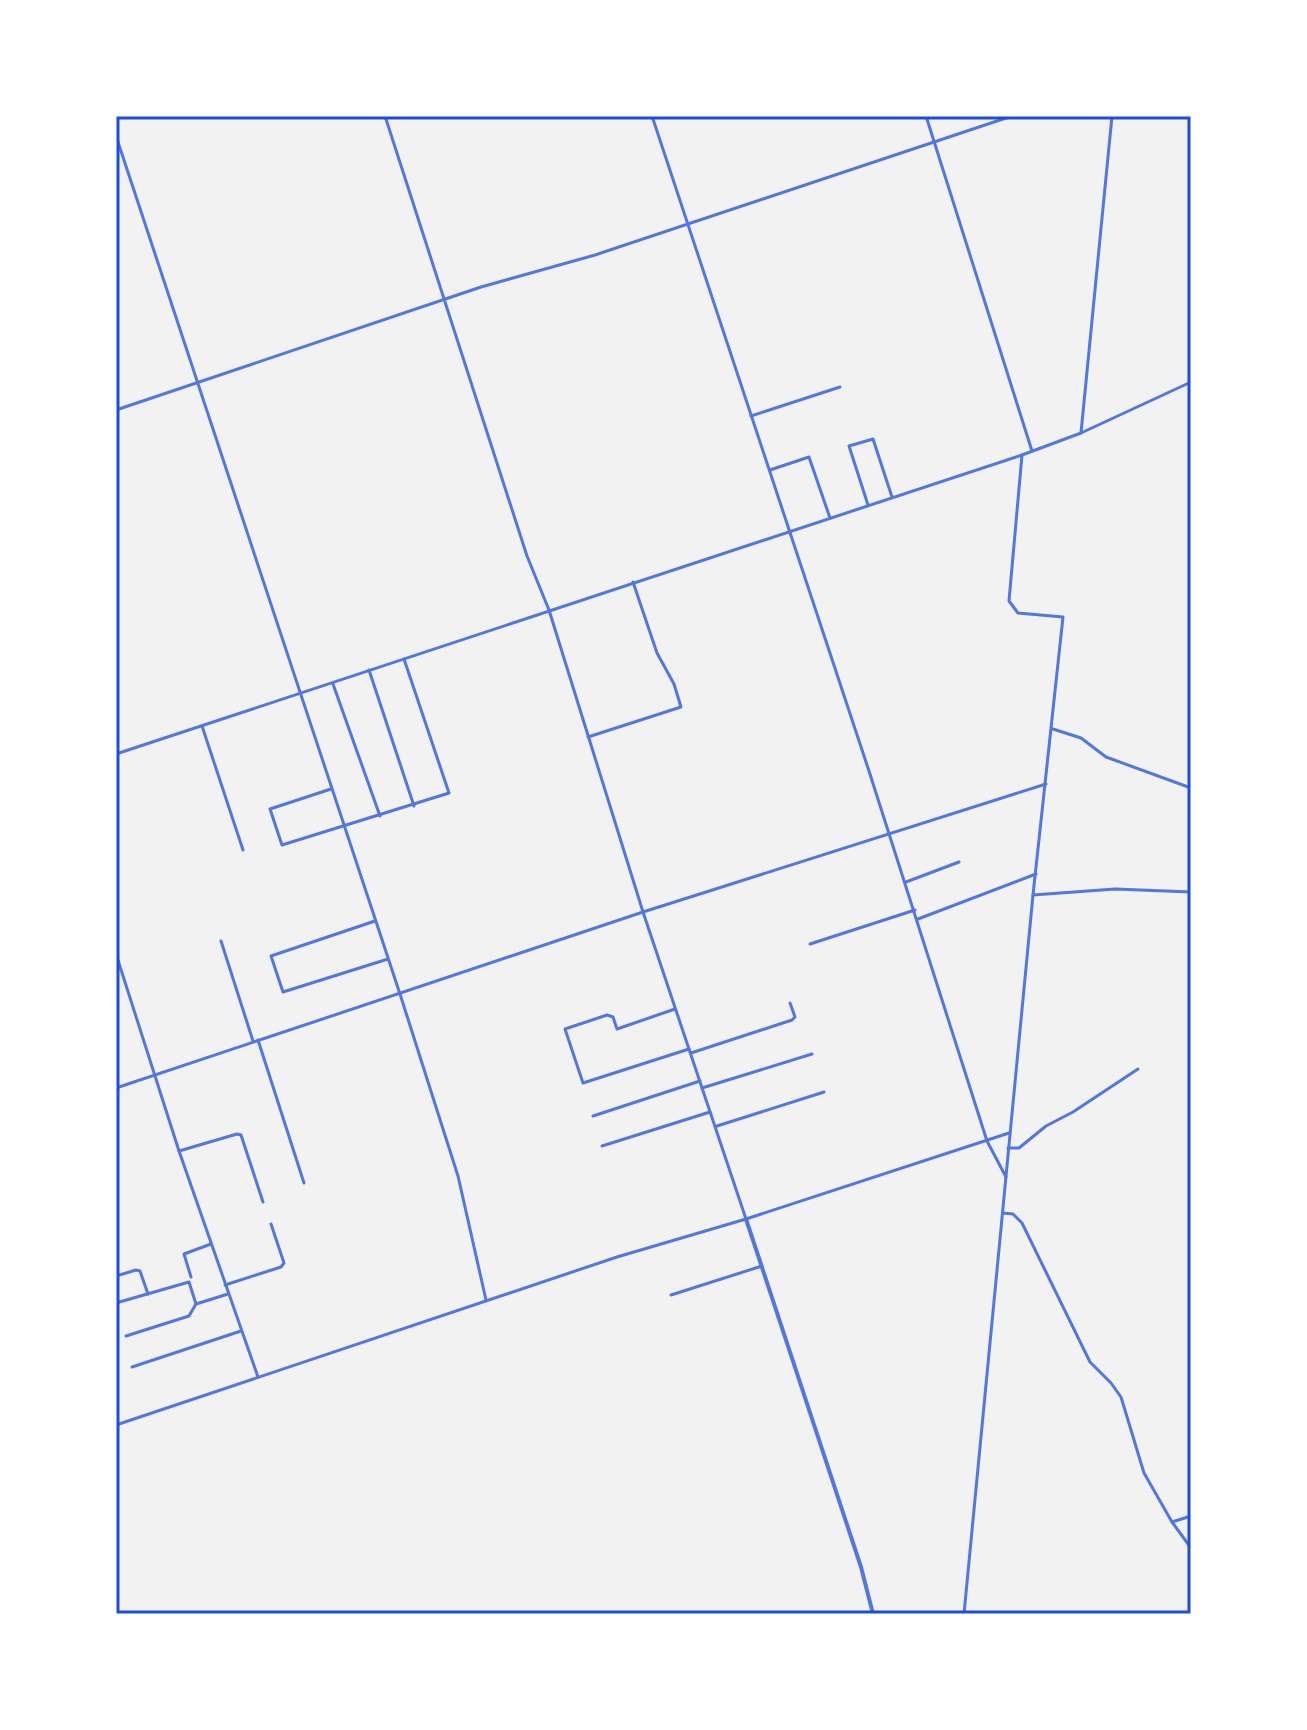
<svg xmlns="http://www.w3.org/2000/svg" width="1307" height="1730" viewBox="0 0 1307 1730" font-family="'Source Sans 3',sans-serif">
  <style>
    .lines { fill: none; stroke-linecap: round; stroke-linejoin: round }
    .minor { stroke: #5277de; stroke-width: 3 }
    .tertiary { stroke: #5277de; stroke-width: 4 }
    .neatline { fill: none; stroke: #1d4ed8; stroke-width: 3 }
  </style>
  <rect width="100%" height="100%" fill="#f2f2f2"/>
  <g class="lines">
    <g class="minor">
      <path d="M 385,116 L 527,556 L 549,610 L 643,912 L 746,1219"/>
      <path d="M 652,116 L 869,771 L 987,1141 L 1006,1177"/>
      <path d="M 926,116 L 1032,451"/>
      <path d="M 116,136 L 400,994 L 458,1176 L 486,1300"/>
      <path d="M 116,410 L 481,287 L 595,255 L 1012,116"/>
      <path d="M 751,416 L 840,387"/>
      <path d="M 1081,433 L 1112,116"/>
      <path d="M 770,470 L 809,457 L 830,518"/>
      <path d="M 868,505 L 849,446 L 873,439 L 892,497"/>
      <path d="M 369,670 L 414,806"/>
      <path d="M 333,684 L 380,816"/>
      <path d="M 202,726 L 243,850"/>
      <path d="M 1053,729 L 1081,738 L 1106,757 L 1191,788"/>
      <path d="M 588,737 L 681,707 L 674,684 L 657,653 L 633,582"/>
      <path d="M 116,754 L 1022,455 L 1081,433 L 1191,382"/>
      <path d="M 331,789 L 270,809 L 282,845 L 449,793 L 404,659"/>
      <path d="M 906,882 L 959,862"/>
      <path d="M 1033,895 L 1115,889 L 1191,892"/>
      <path d="M 918,919 L 1036,874"/>
      <path d="M 375,921 L 271,956 L 283,992 L 388,959"/>
      <path d="M 221,941 L 253,1041"/>
      <path d="M 810,944 L 915,910"/>
      <path d="M 116,954 L 179,1151 L 258,1377"/>
      <path d="M 675,1009 L 617,1029 L 613,1017 L 607,1015 L 565,1029 L 583,1083 L 689,1049"/>
      <path d="M 258,1040 L 304,1183"/>
      <path d="M 691,1053 L 792,1020 L 795,1017 L 790,1003"/>
      <path d="M 116,1088 L 643,912 L 1046,784"/>
      <path d="M 702,1088 L 812,1054"/>
      <path d="M 593,1116 L 700,1081"/>
      <path d="M 717,1126 L 824,1092"/>
      <path d="M 602,1146 L 710,1112"/>
      <path d="M 1008,1148 L 1019,1148 L 1046,1126 L 1073,1112 L 1138,1069"/>
      <path d="M 179,1151 L 237,1134 L 241,1135 L 263,1202"/>
      <path d="M 1003,1213 L 1013,1214 L 1022,1223 L 1090,1362 L 1111,1383 L 1121,1397 L 1144,1473 L 1172,1522 L 1191,1548"/>
      <path d="M 116,1276 L 136,1270 L 140,1271 L 148,1294"/>
      <path d="M 191,1277 L 184,1254 L 211,1244"/>
      <path d="M 225,1285 L 281,1267 L 284,1263 L 271,1224"/>
      <path d="M 671,1295 L 762,1266"/>
      <path d="M 116,1303 L 189,1282 L 196,1304"/>
      <path d="M 126,1336 L 189,1316 L 196,1304 L 228,1294"/>
      <path d="M 132,1367 L 241,1331"/>
      <path d="M 116,1425 L 617,1257 L 746,1219 L 1009,1133"/>
      <path d="M 1172,1522 L 1191,1516"/>
      <path d="M 964,1614 L 1033,895 L 1063,617 L 1018,613 L 1009,601 L 1022,455"/>
    </g>
    <path class="tertiary" d="M 746,1219 L 861,1567 L 873,1614"/>
  </g>
  <rect width="1307" height="1730" fill="none" stroke="#ffffff" stroke-width="236"/>
  <rect x="118" y="118" width="1071" height="1494" class="neatline"/>
</svg>
